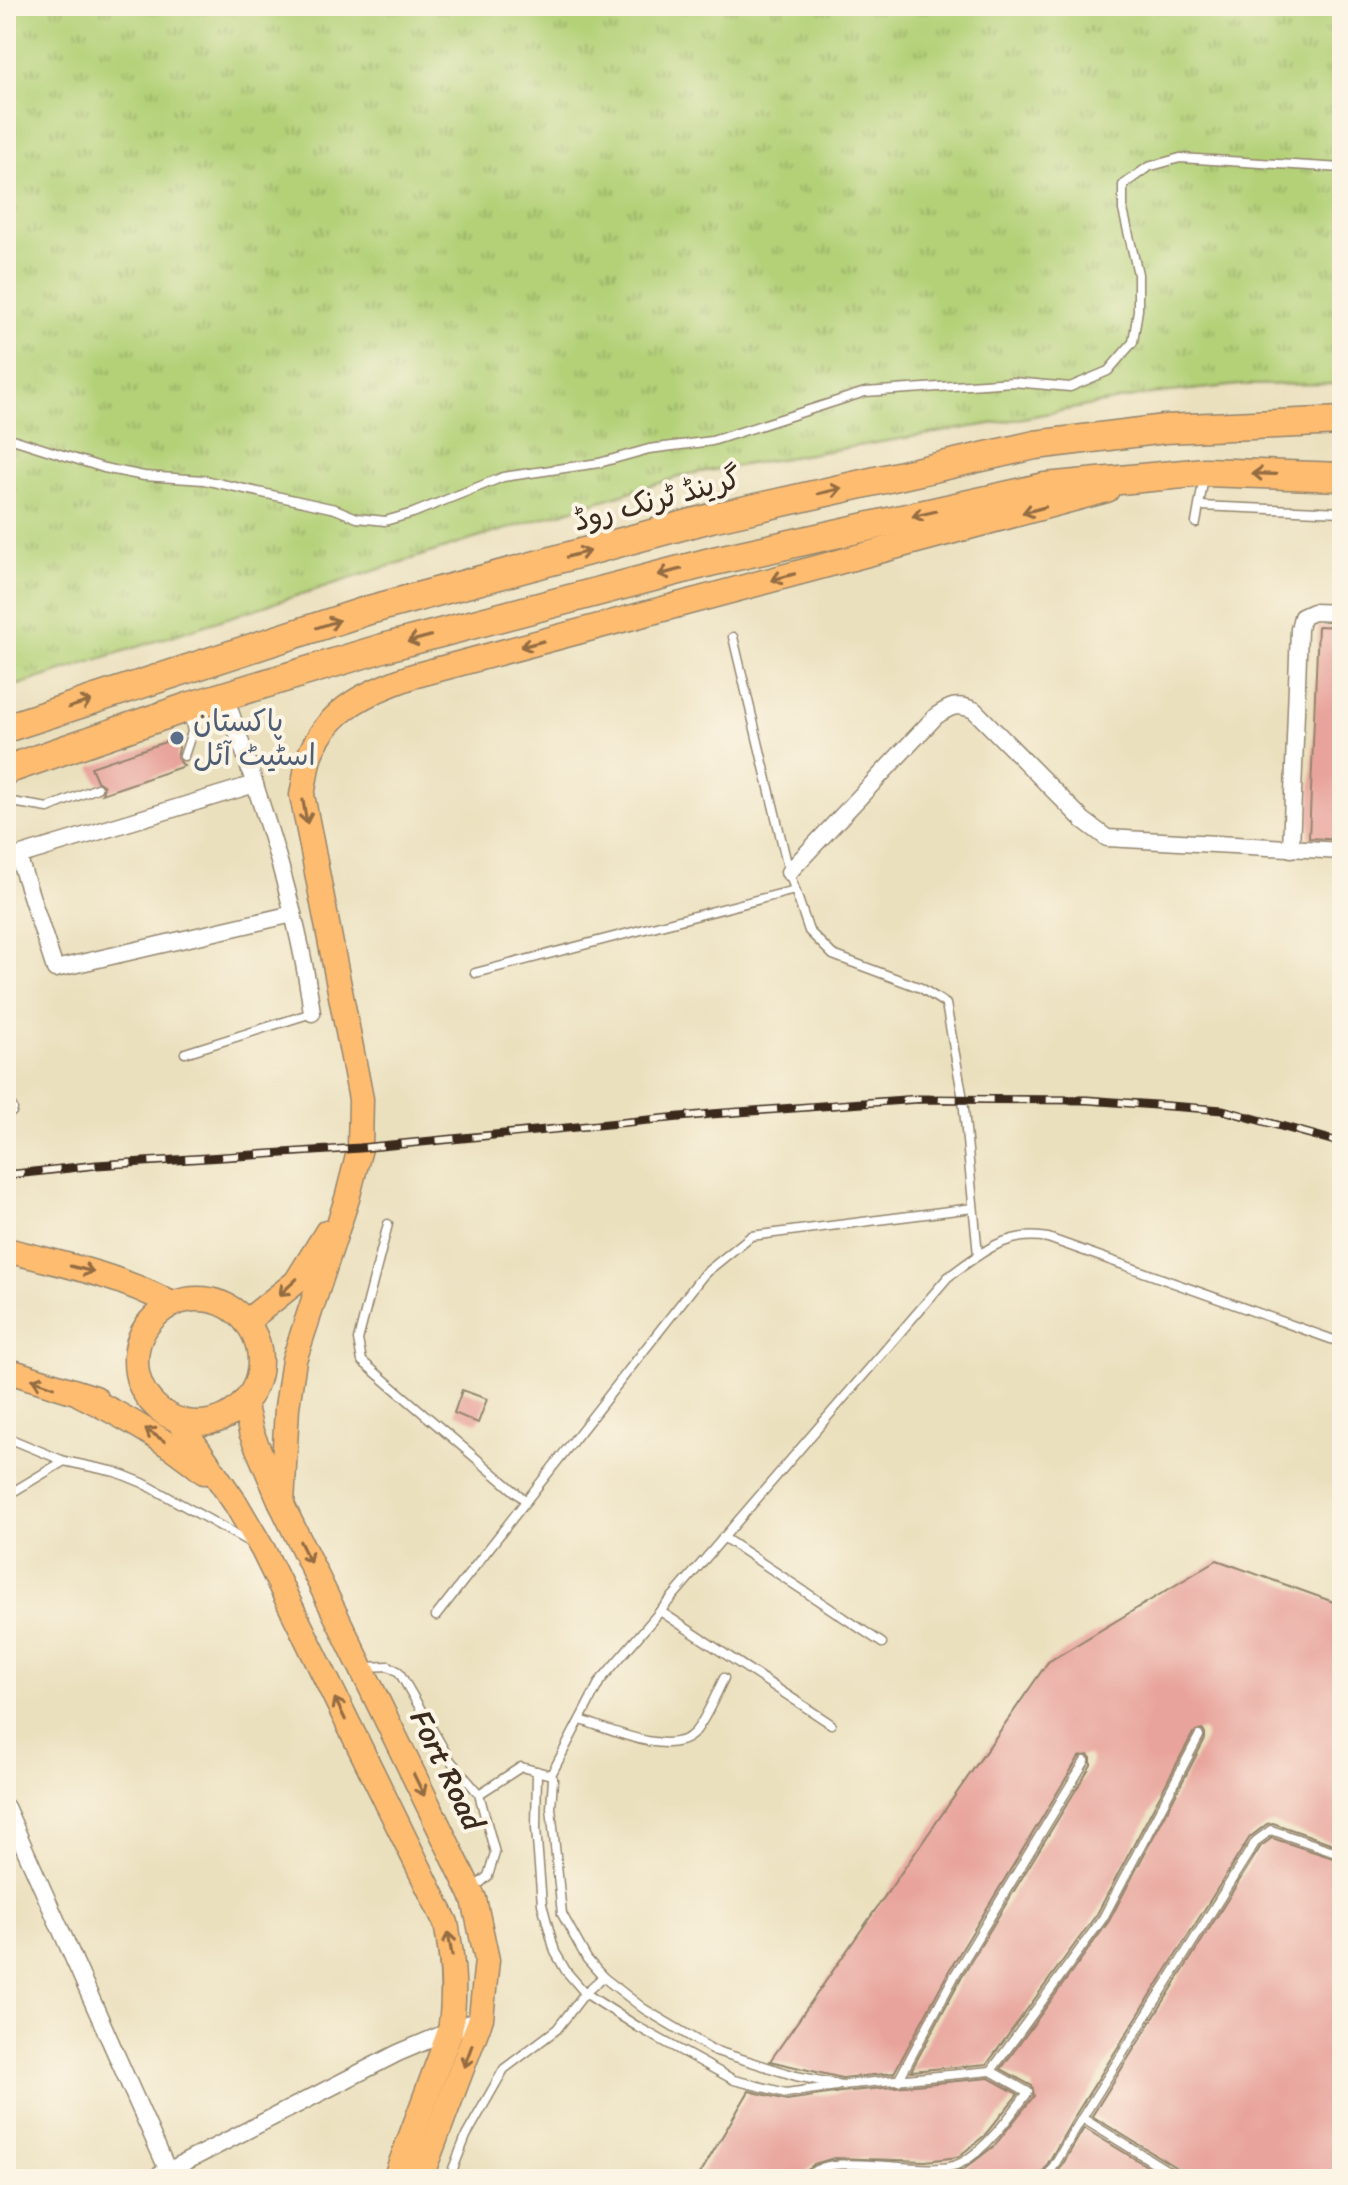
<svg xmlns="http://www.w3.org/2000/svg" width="1348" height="2185" viewBox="0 0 1348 2185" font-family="Sriracha,'Playpen Sans Arabic',sans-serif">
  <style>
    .grass { fill: url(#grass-tufts); stroke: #787e4b; stroke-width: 2 }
    .building { fill: #e8a49c }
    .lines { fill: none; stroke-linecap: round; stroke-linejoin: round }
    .lane-casing { stroke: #93856e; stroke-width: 11 }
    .street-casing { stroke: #93856e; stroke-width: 19 }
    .primary-casing { stroke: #93856e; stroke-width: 27 }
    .highway-casing { stroke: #93856e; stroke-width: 31 }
    .lane { stroke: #fff; stroke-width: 8 }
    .street { stroke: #fff; stroke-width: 16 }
    .primary { stroke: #febc70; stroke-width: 24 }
    .highway { stroke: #febc70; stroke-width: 28 }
    .rail-casing { stroke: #3b2a1e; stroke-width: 9 }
    .rail { stroke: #fcf5e5; stroke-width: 6; stroke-dasharray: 18; stroke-linecap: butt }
    .oneway { stroke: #936c43 }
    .service-dot { fill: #5c6f8a; stroke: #fcf5e5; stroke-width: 3 }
    .labels { text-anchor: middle; stroke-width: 8; stroke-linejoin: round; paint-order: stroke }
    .street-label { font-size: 30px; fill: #3b2a1e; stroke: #fcf5e5 }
    .service-label { font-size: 30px; fill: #4e5e75; stroke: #fcf5e5; text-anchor: start }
  </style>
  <defs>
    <pattern id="grass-tufts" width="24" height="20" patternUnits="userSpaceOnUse" patternTransform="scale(2)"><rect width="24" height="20" fill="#b4d178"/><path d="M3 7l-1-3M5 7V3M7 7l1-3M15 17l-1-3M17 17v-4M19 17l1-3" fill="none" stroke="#94aa62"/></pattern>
  </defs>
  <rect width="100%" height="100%" fill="#fcf5e5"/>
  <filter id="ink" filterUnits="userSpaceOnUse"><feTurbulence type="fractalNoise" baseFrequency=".0125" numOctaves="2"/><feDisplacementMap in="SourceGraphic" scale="16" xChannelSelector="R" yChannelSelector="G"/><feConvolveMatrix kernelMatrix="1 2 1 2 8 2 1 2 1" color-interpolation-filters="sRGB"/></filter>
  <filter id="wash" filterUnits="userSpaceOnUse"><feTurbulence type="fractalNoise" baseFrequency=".006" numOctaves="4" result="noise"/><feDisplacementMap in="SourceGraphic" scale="32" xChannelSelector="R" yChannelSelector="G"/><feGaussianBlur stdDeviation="1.8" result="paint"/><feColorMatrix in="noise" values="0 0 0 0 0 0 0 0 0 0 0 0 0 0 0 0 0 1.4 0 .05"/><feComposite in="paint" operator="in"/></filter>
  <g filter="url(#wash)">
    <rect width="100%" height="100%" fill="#ebe0be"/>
    <path class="grass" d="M 6,6 L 1342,6 L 1342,384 L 1240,385 L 1151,394 L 1002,422 L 689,474 L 458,544 L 6,689 Z"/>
    <g id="blocks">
      <g class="building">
        <path d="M 1318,626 L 1342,627 L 1342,840 L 1309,838 Z"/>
        <path d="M 177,738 L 179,748 L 177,758 L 184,766 L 102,794 L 104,786 L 97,781 L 91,767 Z"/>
        <path d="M 462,1390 L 487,1399 L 478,1423 L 454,1413 Z"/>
        <path d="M 1217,1560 L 1342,1605 L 1342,1847 L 1273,1823 L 1267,1824 L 1250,1837 L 1076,2114 L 1039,2179 L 817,2179 L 836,2172 L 926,2175 L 946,2174 L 963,2170 L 994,2146 L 1034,2096 L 1032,2086 L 1001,2069 L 1109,1921 L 1205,1739 L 1205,1733 L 1202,1730 L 1193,1733 L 1097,1914 L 987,2064 L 911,2071 L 962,1976 L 1091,1765 L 1091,1758 L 1088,1755 L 1079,1757 L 950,1969 L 894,2073 L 842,2078 L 770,2061 L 1048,1662 Z"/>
        <path d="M 1272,1838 L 1342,1861 L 1342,2179 L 1188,2179 L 1185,2173 L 1092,2116 L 1261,1846 Z"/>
        <path d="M 989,2078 L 1018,2094 L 984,2136 L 958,2157 L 926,2161 L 834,2158 L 814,2164 L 799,2179 L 697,2179 L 749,2091 L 787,2100 L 841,2092 Z"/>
        <path d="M 1084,2128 L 1168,2179 L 1054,2179 Z"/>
      </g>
    </g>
  </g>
  <g filter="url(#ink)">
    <use href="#blocks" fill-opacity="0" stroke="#93856e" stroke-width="2"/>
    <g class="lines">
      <defs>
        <g id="lane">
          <path d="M 6,437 L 104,468 L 144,476 L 204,480 L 335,509 L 357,518 L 385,521 L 413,513 L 503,477 L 599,463 L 649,449 L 712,441 L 865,392 L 1013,382 L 1070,387 L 1108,371 L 1133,342 L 1138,310 L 1138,274 L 1123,210 L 1123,185 L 1148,167 L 1180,158 L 1342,168"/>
          <path d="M 1200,506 L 1342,512"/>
          <path d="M 1196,523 L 1204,477"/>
          <path d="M 733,637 L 789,872 L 809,931 L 833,955 L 921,988 L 946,1004 L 963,1099 L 978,1255"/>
          <path d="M 184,756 L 192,732 L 188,712"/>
          <path d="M 6,801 L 48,808 L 97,788"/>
          <path d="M 475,973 L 795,890"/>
          <path d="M 185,1053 L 312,1013"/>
          <path d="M 388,1224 L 358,1340 L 362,1361 L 526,1501"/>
          <path d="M 6,1437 L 64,1461 L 116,1472 L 143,1483 L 249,1542"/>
          <path d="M 6,1496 L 64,1461"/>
          <path d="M 723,1537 L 882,1643"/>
          <path d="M 660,1611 L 831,1724"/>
          <path d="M 436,1616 L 704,1274 L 751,1236 L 973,1208"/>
          <path d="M 366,1667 L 389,1666 L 399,1672 L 450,1760 L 479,1794 L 495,1853 L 488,1876 L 473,1889"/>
          <path d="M 581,1720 C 609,1729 671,1758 694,1733 C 705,1721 716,1694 724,1678"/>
          <path d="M 537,1771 L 536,1828 L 542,1904 L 555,1952 L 566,1971 L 585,1993 L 638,2027 L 734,2080 L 786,2093 L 837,2086"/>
          <path d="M 551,1775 L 600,1681 L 948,1277 C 980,1254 1006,1230 1048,1238 L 1342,1343"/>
          <path d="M 479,1794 L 521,1767 L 551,1775 L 553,1779 L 551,1808 L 562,1914 L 587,1959 L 603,1977 L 644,2009 L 713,2050 L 796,2076 L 842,2085 L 991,2071 L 1103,1918 L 1199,1736"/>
          <path d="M 898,2081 L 956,1973 L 1085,1761"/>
          <path d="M 1082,2118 L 1181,2179"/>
          <path d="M 449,2179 L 466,2136 L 504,2069 L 557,2029 L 585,1993 L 603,1977"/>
          <path d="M 806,2179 C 828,2146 927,2181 961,2163 C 986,2150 1011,2115 1028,2092 L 991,2071"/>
          <path d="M 1046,2179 L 1082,2118 L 1256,1841 L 1271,1830 L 1342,1854"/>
        </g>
        <g id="street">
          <path d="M 225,696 C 260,799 298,905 312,1013"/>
          <path d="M 255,784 L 18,856 L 55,969 L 293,914"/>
          <path d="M 1291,849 L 1299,629 L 1302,617 L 1313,612 L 1342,613"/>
          <path d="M 789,872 L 936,716 C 951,706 956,703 974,710 L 1083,820 L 1107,838 L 1342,851"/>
          <path d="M 6,1109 L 9,1109"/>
          <path d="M 6,1807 L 168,2171"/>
          <path d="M 152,2179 L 398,2053 L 481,2018"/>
        </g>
        <g id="primary">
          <path d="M 6,1250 C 63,1264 120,1276 172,1304"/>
          <circle cx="198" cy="1361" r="62"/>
          <path d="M 246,1322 L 296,1282 L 327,1232"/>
          <path d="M 6,1370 L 95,1398"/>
          <path d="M 81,1395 C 125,1417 166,1440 204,1472"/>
          <path d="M 244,1402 L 251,1432 L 282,1505 L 474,1899 L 487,1960 L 481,2018 L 420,2179"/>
          <path d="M 178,1420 L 236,1504 L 263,1550 L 446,1923 C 453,1960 456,1994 450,2031 L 395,2179"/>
          <path d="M 282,1505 L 287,1407 L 294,1360 L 347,1199 L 360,1148 L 361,1099 L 302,795 C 305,782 306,765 311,752 C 331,707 370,691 413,676 L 1107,490"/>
        </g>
        <g id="highway">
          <path d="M 6,728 L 369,610 L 711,518 L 1035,445 L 1165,429 L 1342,421"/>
          <path d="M 6,770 L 188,707 L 383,648 L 714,561 L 1045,487 L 1205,472 L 1342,477"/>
        </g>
      </defs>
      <use href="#lane" class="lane-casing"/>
      <use href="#street" class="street-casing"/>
      <use href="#primary" class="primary-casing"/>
      <use href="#highway" class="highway-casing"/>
      <use href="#lane" class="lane"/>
      <use href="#street" class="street"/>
      <use href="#primary" class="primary"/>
      <use href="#highway" class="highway"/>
      <defs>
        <path id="rail" d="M 6,1175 L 97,1165 L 360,1148 L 711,1114 L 918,1099 L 1087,1100 L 1223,1110 L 1342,1143"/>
      </defs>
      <use href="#rail" class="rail-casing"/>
      <use href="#rail" class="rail"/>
    </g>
    <defs><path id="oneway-shaft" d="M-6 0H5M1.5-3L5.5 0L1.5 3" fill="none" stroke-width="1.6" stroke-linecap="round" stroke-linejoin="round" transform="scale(2)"/></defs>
    <g class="oneway">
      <use href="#oneway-shaft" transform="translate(1264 474) rotate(-178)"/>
      <use href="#oneway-shaft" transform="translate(830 491) rotate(-13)"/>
      <use href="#oneway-shaft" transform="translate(1034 510) rotate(165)"/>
      <use href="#oneway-shaft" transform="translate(924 514) rotate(167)"/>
      <use href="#oneway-shaft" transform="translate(578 554) rotate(-15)"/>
      <use href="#oneway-shaft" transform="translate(670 572) rotate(165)"/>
      <use href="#oneway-shaft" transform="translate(783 577) rotate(165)"/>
      <use href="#oneway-shaft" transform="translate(328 624) rotate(-18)"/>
      <use href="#oneway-shaft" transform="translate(419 639) rotate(165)"/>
      <use href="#oneway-shaft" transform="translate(532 644) rotate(165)"/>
      <use href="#oneway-shaft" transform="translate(80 704) rotate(-18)"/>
      <use href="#oneway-shaft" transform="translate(305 812) rotate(80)"/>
      <use href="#oneway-shaft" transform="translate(82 1269) rotate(14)"/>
      <use href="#oneway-shaft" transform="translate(288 1287) rotate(137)"/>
      <use href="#oneway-shaft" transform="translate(43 1383) rotate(-161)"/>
      <use href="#oneway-shaft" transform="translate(155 1435) rotate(-147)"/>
      <use href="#oneway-shaft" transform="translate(305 1552) rotate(64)"/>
      <use href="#oneway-shaft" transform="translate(340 1709) rotate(-116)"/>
      <use href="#oneway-shaft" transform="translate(419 1785) rotate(64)"/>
      <use href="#oneway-shaft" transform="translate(450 1944) rotate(-100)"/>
      <use href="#oneway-shaft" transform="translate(468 2056) rotate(110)"/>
    </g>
  </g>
  <circle class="service-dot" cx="177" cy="738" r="8"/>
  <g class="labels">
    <g class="street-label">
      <text transform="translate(657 499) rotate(-15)" y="10">گرینڈ ٹرنک روڈ</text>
      <text transform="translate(447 1770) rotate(64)" y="10">Fort Road</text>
    </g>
    <g class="service-label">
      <text x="193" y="731">پاکستان<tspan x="193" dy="34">اسٹیٹ آئل</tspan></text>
    </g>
  </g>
  <rect width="1348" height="2185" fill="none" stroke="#fcf5e5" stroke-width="32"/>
</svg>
